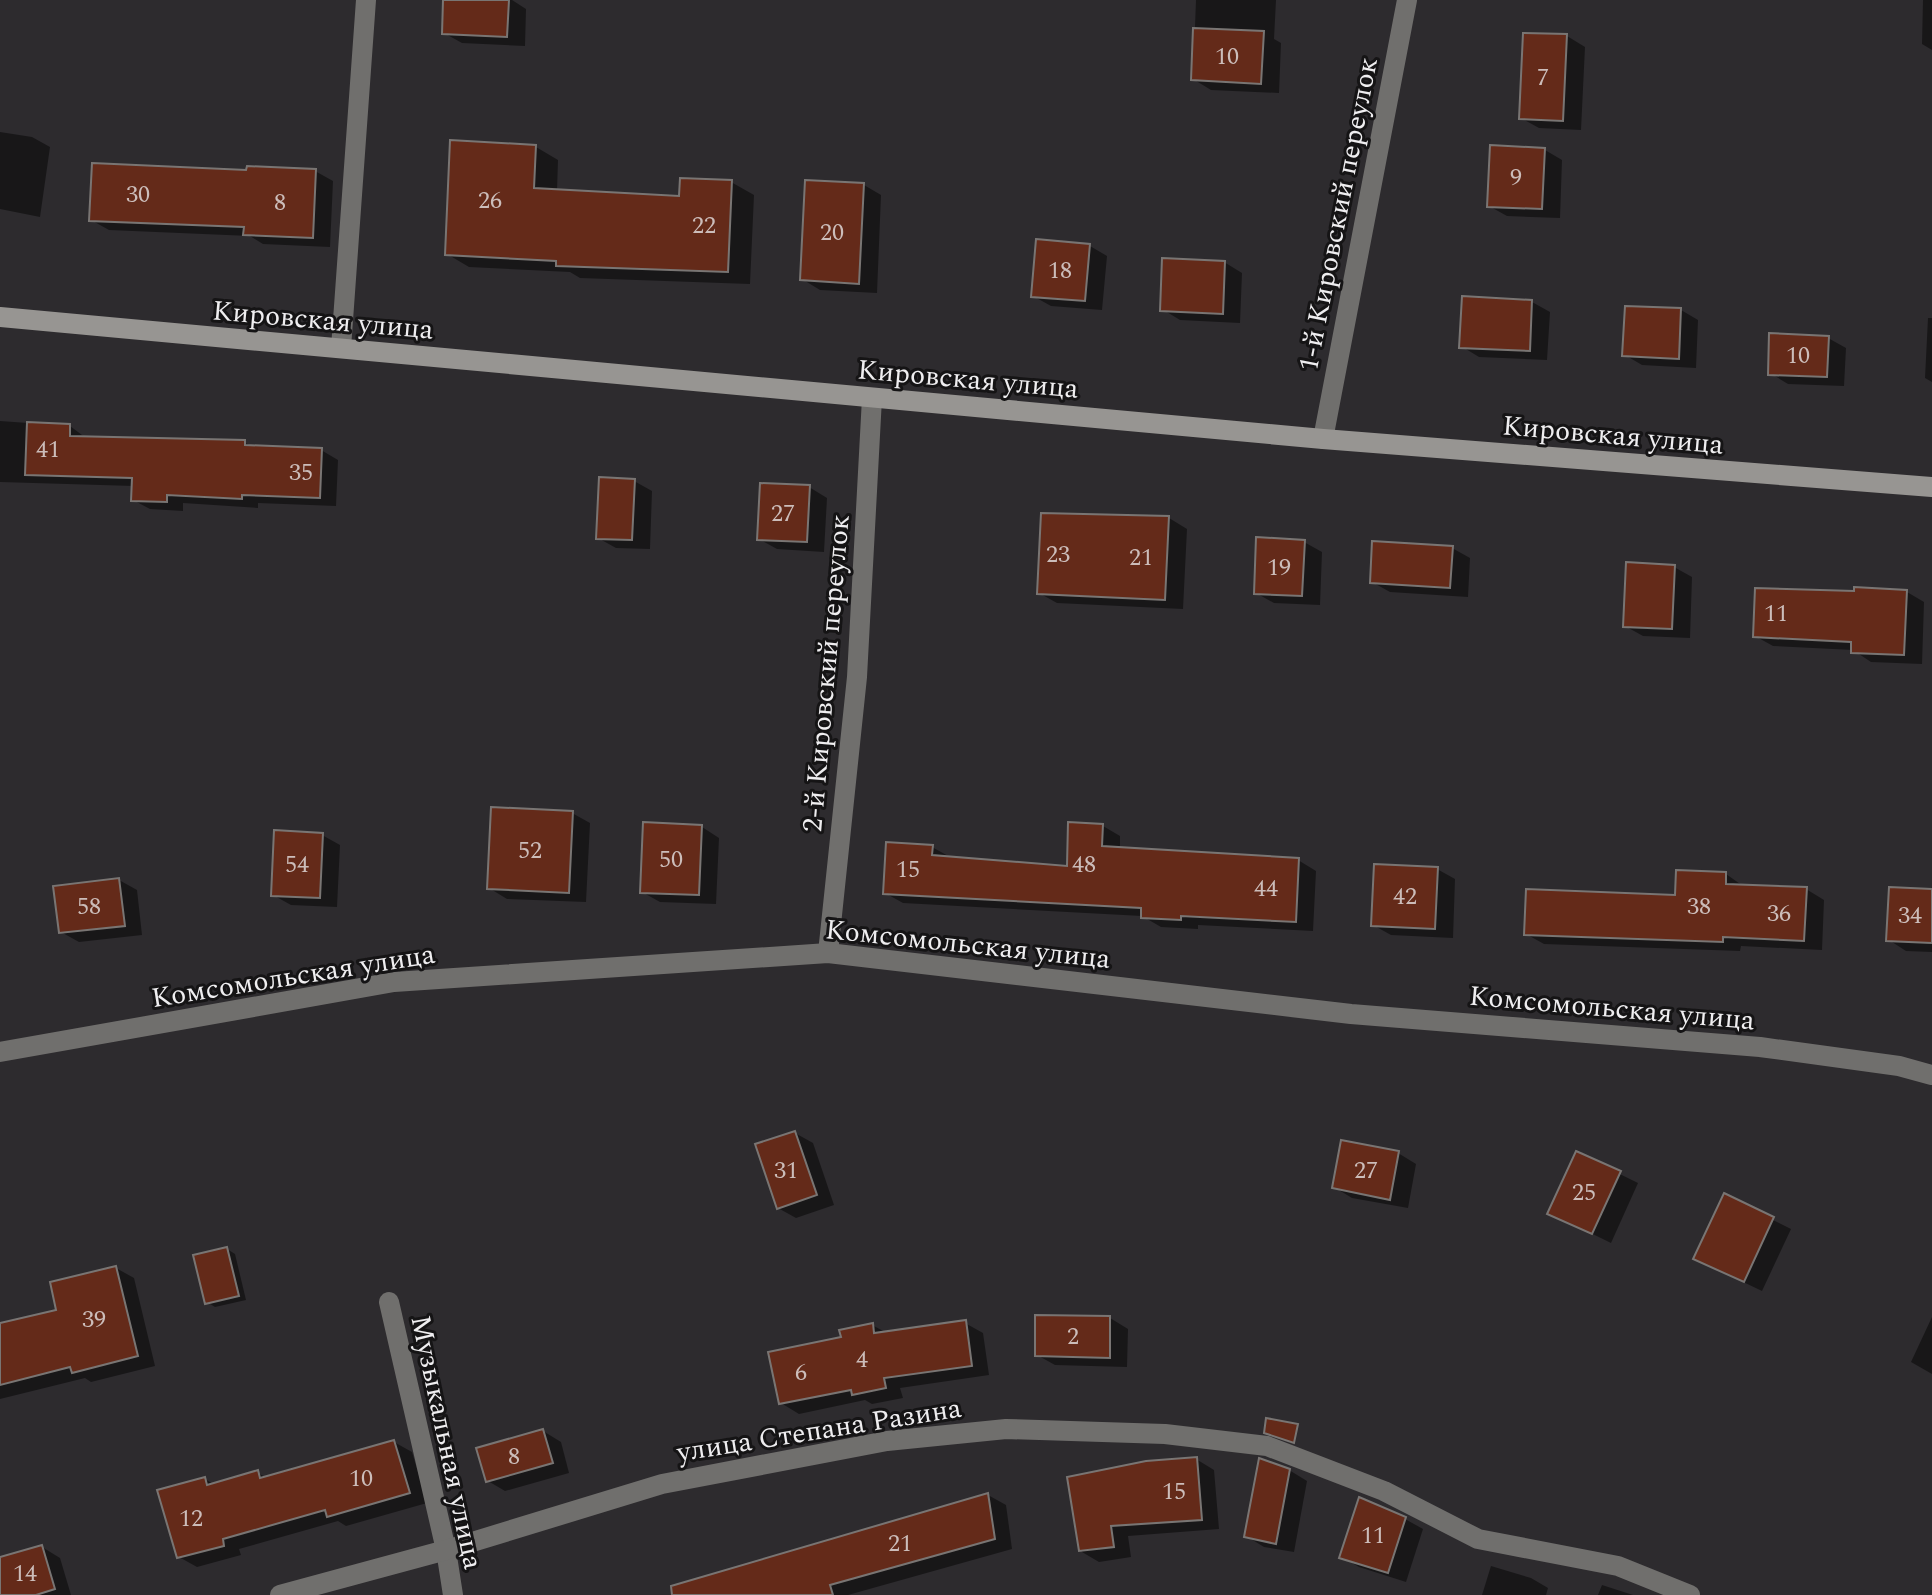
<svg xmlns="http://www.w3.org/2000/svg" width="1932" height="1595" viewBox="0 0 1932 1595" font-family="Spectral,serif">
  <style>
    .shadow { fill: #0007 }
    .building { fill: #642a19; stroke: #797573; stroke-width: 2 }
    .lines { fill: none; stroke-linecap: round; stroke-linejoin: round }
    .street { stroke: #706f6d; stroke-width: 20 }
    .secondary { stroke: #979592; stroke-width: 20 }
    .labels { text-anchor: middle; stroke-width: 6; stroke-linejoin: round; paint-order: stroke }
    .number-label { font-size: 24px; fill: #ccbdba }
    .street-label { font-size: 28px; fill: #efeef0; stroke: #151415 }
  </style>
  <rect width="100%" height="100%" fill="#2d2b2e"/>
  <g class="shadow">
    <path d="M 445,0 L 512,0 L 526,9 L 525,46 L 462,43 L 444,33 Z"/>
    <path d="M 1196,0 L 1276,0 L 1274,39 L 1281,43 L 1279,93 L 1211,90 L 1193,79 Z"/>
    <path d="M 1923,0 L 1932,0 L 1932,50 L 1922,44 Z"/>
    <path d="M 1567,36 L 1585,47 L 1581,130 L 1539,128 L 1521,118 Z"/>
    <path d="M 0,132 L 32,137 L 50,147 L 40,217 L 0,209 Z"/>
    <path d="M 536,147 L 558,160 L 557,191 L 681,198 L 731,182 L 754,195 L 750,284 L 580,278 L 570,272 L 469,267 L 447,254 Z"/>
    <path d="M 1545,150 L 1562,160 L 1560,218 L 1507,216 L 1489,206 Z"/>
    <path d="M 315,171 L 333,181 L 330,247 L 263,244 L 250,236 L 109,230 L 91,220 L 248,172 Z"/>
    <path d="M 864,185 L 881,195 L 877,293 L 820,290 L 802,279 Z"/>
    <path d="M 1090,246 L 1107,256 L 1102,310 L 1051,306 L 1033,296 Z"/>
    <path d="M 1224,262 L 1242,273 L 1240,323 L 1180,320 L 1162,309 Z"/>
    <path d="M 1532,302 L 1550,312 L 1547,360 L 1479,357 L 1461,346 Z"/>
    <path d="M 1681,310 L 1698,320 L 1696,368 L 1642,365 L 1625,355 Z"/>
    <path d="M 1928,318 L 1932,318 L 1932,382 L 1925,378 Z"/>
    <path d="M 1828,338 L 1846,348 L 1844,386 L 1788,384 L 1770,373 Z"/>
    <path d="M 0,421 L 70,426 L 86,438 L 244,442 L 254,448 L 321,450 L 338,460 L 336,506 L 258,503 L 258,508 L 183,503 L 183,511 L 150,509 L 133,500 L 134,486 L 0,482 Z"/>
    <path d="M 634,481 L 652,491 L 650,549 L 616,548 L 598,538 Z"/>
    <path d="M 809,487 L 827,498 L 824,552 L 777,549 L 759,539 Z"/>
    <path d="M 1169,518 L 1187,529 L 1183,609 L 1057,603 L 1039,593 Z"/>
    <path d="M 1304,542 L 1322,552 L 1320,605 L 1274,603 L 1256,593 Z"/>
    <path d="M 1452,548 L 1470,558 L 1468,597 L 1390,592 L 1372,582 Z"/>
    <path d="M 1674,567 L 1692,577 L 1690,638 L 1643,636 L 1625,626 Z"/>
    <path d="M 1907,592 L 1924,602 L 1922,664 L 1871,662 L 1853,650 L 1773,646 L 1755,636 Z"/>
    <path d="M 572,813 L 590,823 L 586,902 L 507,899 L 489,888 Z"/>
    <path d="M 1103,826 L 1120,836 L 1120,849 L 1298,860 L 1316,871 L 1313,931 L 1198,925 L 1198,929 L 1161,927 L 1142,916 L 903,903 L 885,893 L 932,847 L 950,857 L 1068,868 Z"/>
    <path d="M 702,827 L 719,838 L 716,904 L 660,902 L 642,892 Z"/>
    <path d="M 322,835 L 340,845 L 337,907 L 291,905 L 273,895 Z"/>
    <path d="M 1437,869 L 1455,879 L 1453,938 L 1391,935 L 1373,925 Z"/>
    <path d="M 1726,874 L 1743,886 L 1806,889 L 1824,900 L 1822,950 L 1741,946 L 1740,951 L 1544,944 L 1526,934 L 1677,897 Z"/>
    <path d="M 119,880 L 137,890 L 142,935 L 79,942 L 61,932 Z"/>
    <path d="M 1932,891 L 1932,952 L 1906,951 L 1889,940 Z"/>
    <path d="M 795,1133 L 813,1143 L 834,1205 L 796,1218 L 778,1208 Z"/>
    <path d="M 1398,1153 L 1416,1164 L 1408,1208 L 1352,1198 L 1334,1187 Z"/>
    <path d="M 1577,1153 L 1638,1183 L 1611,1243 L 1550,1213 Z"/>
    <path d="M 1725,1196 L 1791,1229 L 1762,1291 L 1714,1268 Z"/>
    <path d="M 227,1249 L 235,1254 L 246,1300 L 215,1307 L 207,1302 Z"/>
    <path d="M 116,1268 L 134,1278 L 155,1366 L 91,1382 L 85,1378 L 0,1399 L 0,1326 L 59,1311 Z"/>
    <path d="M 1932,1317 L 1932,1374 L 1911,1362 Z"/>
    <path d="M 1110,1318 L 1128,1329 L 1127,1367 L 1055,1365 L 1037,1355 Z"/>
    <path d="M 965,1323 L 983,1333 L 989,1375 L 900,1388 L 903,1398 L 872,1404 L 865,1400 L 799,1414 L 781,1403 L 843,1338 L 872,1325 L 887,1333 Z"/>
    <path d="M 543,1431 L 561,1442 L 569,1473 L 505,1491 L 488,1481 Z"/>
    <path d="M 394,1442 L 412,1452 L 427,1503 L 346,1526 L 338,1521 L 239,1549 L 241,1555 L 197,1567 L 179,1557 L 205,1479 L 215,1485 L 258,1473 L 267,1478 Z"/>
    <path d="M 1196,1459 L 1214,1470 L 1219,1529 L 1128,1536 L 1131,1557 L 1099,1562 L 1082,1552 L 1069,1478 Z"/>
    <path d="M 1289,1470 L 1307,1481 L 1294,1552 L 1264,1547 L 1246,1536 Z"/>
    <path d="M 988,1495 L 1006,1505 L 1012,1549 L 848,1595 L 688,1595 Z"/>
    <path d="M 1405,1519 L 1423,1529 L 1406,1582 L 1359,1567 L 1342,1557 Z"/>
    <path d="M 42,1547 L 60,1558 L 71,1595 L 0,1595 L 0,1559 Z"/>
    <path d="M 1491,1566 L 1531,1578 L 1548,1588 L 1546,1595 L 1482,1595 Z"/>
    <path d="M 1602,1585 L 1633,1595 L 1598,1595 Z"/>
  </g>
  <g class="building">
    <path d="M 443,0 L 509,0 L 507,37 L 442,34 Z"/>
    <path d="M 1193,28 L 1264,31 L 1261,84 L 1191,80 Z"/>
    <path d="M 1523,33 L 1567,34 L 1563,121 L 1519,119 Z"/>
    <path d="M 450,140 L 536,145 L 534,188 L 679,196 L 680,178 L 732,180 L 728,272 L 556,266 L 556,261 L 445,255 Z"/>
    <path d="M 1490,145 L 1545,148 L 1542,209 L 1487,207 Z"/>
    <path d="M 92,163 L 246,170 L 247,166 L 316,169 L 313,238 L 243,235 L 244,227 L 89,221 Z"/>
    <path d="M 805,180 L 864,183 L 859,284 L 800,280 Z"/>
    <path d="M 1036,239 L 1090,244 L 1085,301 L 1031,297 Z"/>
    <path d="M 1162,258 L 1225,261 L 1223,314 L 1160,311 Z"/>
    <path d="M 1462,296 L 1532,300 L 1530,351 L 1459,348 Z"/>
    <path d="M 1625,306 L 1681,308 L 1679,359 L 1622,356 Z"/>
    <path d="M 1769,333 L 1829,336 L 1827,377 L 1768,375 Z"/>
    <path d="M 27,422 L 70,424 L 70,436 L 245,440 L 245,445 L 322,448 L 320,498 L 242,495 L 242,499 L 167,495 L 167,502 L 131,501 L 132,478 L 25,475 Z"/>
    <path d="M 599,477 L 635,479 L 632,540 L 596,539 Z"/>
    <path d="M 760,483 L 810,485 L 807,542 L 757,540 Z"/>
    <path d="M 1041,513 L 1169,516 L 1165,600 L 1037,594 Z"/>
    <path d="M 1256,537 L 1305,540 L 1302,596 L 1254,594 Z"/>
    <path d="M 1372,541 L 1453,546 L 1450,588 L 1370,583 Z"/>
    <path d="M 1626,562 L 1675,565 L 1672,629 L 1623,627 Z"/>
    <path d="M 1854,587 L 1907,590 L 1904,655 L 1851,653 L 1851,642 L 1753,637 L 1755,588 L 1854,591 Z"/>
    <path d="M 491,807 L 573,811 L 569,893 L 487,889 Z"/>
    <path d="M 643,822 L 702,825 L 699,895 L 640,893 Z"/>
    <path d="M 1068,822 L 1103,824 L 1102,846 L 1299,858 L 1296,922 L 1181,916 L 1181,920 L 1141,918 L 1141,908 L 883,894 L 886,842 L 933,845 L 932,855 L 1067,866 Z"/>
    <path d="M 274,830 L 323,833 L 320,898 L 271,896 Z"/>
    <path d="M 1374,864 L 1438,867 L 1435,929 L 1371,926 Z"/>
    <path d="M 1676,870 L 1726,872 L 1726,884 L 1807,887 L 1804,941 L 1723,937 L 1723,942 L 1524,935 L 1526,889 L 1675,895 Z"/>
    <path d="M 119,878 L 125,926 L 59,933 L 53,886 Z"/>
    <path d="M 1889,887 L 1932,889 L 1932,943 L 1886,941 Z"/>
    <path d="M 795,1131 L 817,1195 L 777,1209 L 755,1144 Z"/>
    <path d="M 1341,1140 L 1399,1151 L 1390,1200 L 1332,1188 Z"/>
    <path d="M 1576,1151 L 1621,1171 L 1592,1234 L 1547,1214 Z"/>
    <path d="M 1724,1193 L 1774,1217 L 1744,1282 L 1693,1259 Z"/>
    <path d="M 227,1247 L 239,1296 L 205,1304 L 193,1255 Z"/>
    <path d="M 116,1266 L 138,1356 L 72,1373 L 70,1367 L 0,1385 L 0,1323 L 56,1310 L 50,1282 Z"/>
    <path d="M 1035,1315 L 1110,1316 L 1110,1358 L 1035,1356 Z"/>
    <path d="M 966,1320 L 972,1366 L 884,1378 L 886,1388 L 852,1395 L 851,1390 L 779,1404 L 768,1352 L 841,1337 L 839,1330 L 873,1323 L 874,1333 Z"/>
    <path d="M 1266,1418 L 1298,1424 L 1294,1443 L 1264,1433 Z"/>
    <path d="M 543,1429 L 553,1463 L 486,1482 L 476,1448 Z"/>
    <path d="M 394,1440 L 410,1493 L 327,1517 L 325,1510 L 223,1539 L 224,1546 L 177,1558 L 157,1490 L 205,1477 L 207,1485 L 258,1470 L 260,1478 Z"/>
    <path d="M 1197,1457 L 1202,1520 L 1111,1526 L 1114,1547 L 1079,1551 L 1067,1477 L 1146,1461 Z"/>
    <path d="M 1259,1458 L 1290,1469 L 1276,1544 L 1244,1537 Z"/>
    <path d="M 988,1493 L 995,1539 L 830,1585 L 833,1595 L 672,1595 L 671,1586 Z"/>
    <path d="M 1359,1497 L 1406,1517 L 1388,1573 L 1339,1558 Z"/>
    <path d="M 42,1545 L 55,1589 L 36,1595 L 0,1595 L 0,1557 Z"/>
  </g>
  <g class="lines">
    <g class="street">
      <path d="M 341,348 L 366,0"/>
      <path d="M 1323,439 L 1407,0"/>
      <path d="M 828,953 L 857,677 L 872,398"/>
      <path d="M 0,1052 L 394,982 L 828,953 L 1351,1014 L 1760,1047 L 1899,1066 L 1932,1075"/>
      <path d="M 389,1302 L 446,1550 L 453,1595"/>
      <path d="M 280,1595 L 446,1550 L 662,1484 L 887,1441 L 1006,1429 L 1165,1434 L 1267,1446 L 1384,1491 L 1478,1539 L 1618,1566 L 1690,1595"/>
    </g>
    <path class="secondary" d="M 0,317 L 1323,439 L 1932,487"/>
  </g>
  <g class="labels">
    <g class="number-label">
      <text x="1227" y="64">10</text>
      <text x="1543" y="85">7</text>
      <text x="1516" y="185">9</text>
      <text x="138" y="202">30</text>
      <text x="490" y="208">26</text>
      <text x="280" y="210">8</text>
      <text x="704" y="233">22</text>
      <text x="832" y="240">20</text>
      <text x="1060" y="278">18</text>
      <text x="1798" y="363">10</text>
      <text x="48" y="457">41</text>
      <text x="301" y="480">35</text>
      <text x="783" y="521">27</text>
      <text x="1058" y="562">23</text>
      <text x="1141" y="565">21</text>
      <text x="1279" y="575">19</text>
      <text x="1776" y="621">11</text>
      <text x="530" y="858">52</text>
      <text x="671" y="867">50</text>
      <text x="297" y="872">54</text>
      <text x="1084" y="872">48</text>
      <text x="908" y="877">15</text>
      <text x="1266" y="896">44</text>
      <text x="1405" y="904">42</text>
      <text x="89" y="914">58</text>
      <text x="1699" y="914">38</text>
      <text x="1779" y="921">36</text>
      <text x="1910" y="923">34</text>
      <text x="786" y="1178">31</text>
      <text x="1366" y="1178">27</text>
      <text x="1584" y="1200">25</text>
      <text x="94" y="1327">39</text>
      <text x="1073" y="1344">2</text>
      <text x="862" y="1367">4</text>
      <text x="801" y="1380">6</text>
      <text x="514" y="1464">8</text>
      <text x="361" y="1486">10</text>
      <text x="1174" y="1499">15</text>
      <text x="191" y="1526">12</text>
      <text x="1373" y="1543">11</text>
      <text x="900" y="1551">21</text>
      <text x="25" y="1581">14</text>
    </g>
    <g class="street-label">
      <text transform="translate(1337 214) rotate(-79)" y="10">1-й Кировский переулок</text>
      <text transform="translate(323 319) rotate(5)" y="10">Кировская улица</text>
      <text transform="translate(968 378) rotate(5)" y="10">Кировская улица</text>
      <text transform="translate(1613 434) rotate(5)" y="10">Кировская улица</text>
      <text transform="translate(825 673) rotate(-85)" y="10">2-й Кировский переулок</text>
      <text transform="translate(968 943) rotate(6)" y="10">Комсомольская улица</text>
      <text transform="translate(293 975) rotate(-9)" y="10">Комсомольская улица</text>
      <text transform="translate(1612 1007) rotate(5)" y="10">Комсомольская улица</text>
      <text transform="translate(819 1429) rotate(-9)" y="10">улица Степана Разина</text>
      <text transform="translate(448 1442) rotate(78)" y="10">Музыкальная улица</text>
    </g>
  </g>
</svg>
